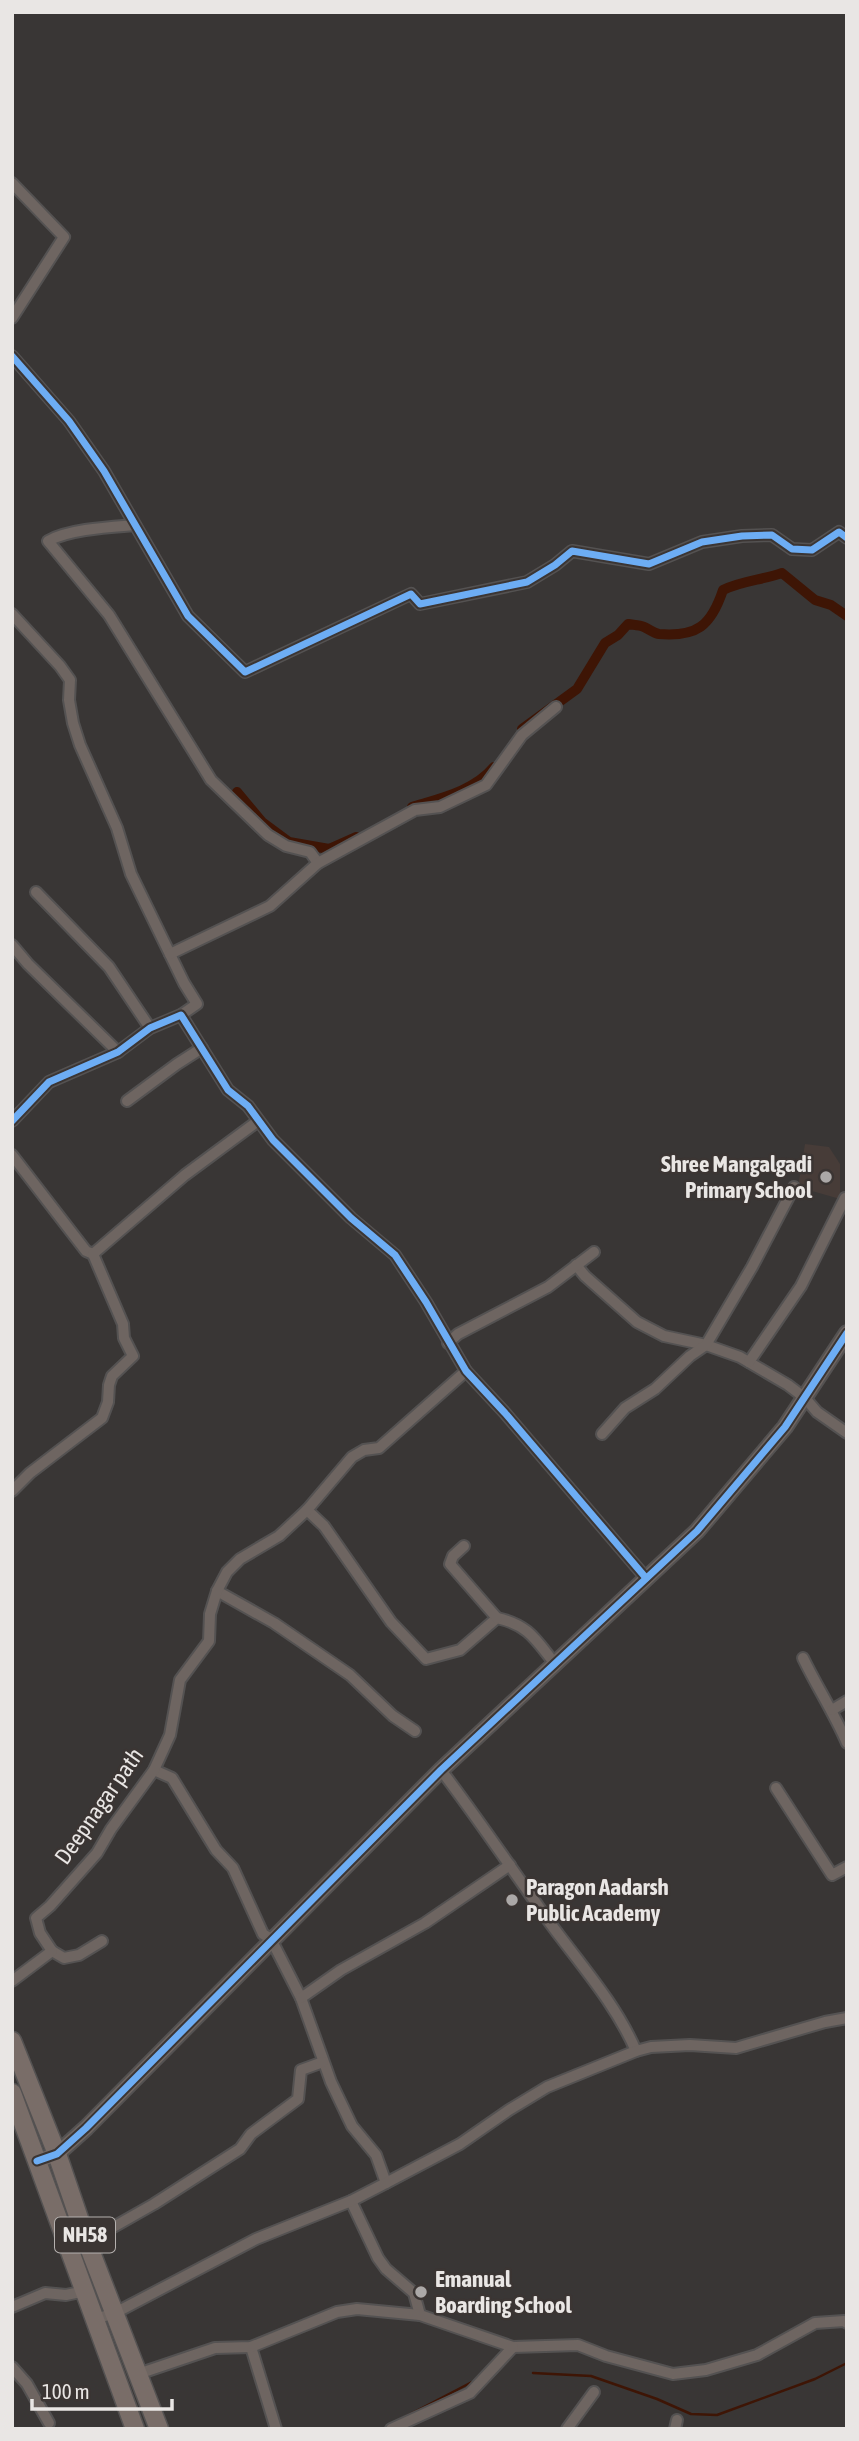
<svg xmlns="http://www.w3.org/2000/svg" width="859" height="2441" viewBox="0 0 859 2441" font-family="'Asap Condensed',sans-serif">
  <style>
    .built { fill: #473c38 }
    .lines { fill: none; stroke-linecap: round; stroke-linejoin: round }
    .stream { stroke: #3e1505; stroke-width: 2.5 }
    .canal { stroke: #3e1505; stroke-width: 10 }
    .minor-casing { stroke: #545252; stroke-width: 14 }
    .tertiary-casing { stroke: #545252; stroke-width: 18 }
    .primary-casing { stroke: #545252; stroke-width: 21 }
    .minor { stroke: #6e6561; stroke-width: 10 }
    .tertiary { stroke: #6e6561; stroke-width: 14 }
    .primary { stroke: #796d68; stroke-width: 18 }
    .cycleway-casing { stroke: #3b3533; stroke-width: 11 }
    .cycleway { stroke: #6dadf4; stroke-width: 7 }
    .poi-dot { fill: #aba8a7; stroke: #3b3533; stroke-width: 2.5 }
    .labels { text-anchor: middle; stroke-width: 5; stroke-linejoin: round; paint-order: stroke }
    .shield { fill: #3b3533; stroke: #b5b1af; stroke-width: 2 }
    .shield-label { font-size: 21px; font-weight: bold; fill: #e9e6e4 }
    .poi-label { font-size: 23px; font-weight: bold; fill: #e9e6e4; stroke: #3b3533; text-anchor: start }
    .street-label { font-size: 23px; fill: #e9e6e4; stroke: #3b3533 }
  </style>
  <rect width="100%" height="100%" fill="#393635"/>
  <path class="built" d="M 805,1144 L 829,1147 L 840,1164 L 840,1199 L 798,1187 Z"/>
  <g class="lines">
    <g class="stream">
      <path d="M 533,2373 L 591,2376 L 657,2399 L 691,2414 L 717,2415 L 815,2379 L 847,2363"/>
      <path d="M 397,2421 L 472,2382"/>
    </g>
    <g class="canal">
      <path d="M 522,729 L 577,689 L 605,643 L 618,635 L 628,624 C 633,625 639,625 644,627 C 649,629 653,633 659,634 C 697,637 711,626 723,590 C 741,581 762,580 782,573 L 815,600 L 831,605 L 847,616"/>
      <path d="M 237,792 L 262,822 L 289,842 L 329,849 L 356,837"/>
      <path d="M 412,807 C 441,798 474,791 494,767"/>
    </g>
    <defs>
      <g id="minor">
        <path d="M 12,183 L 64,237 L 12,318"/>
        <path d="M 12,356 L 69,421 L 104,471 L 188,616 L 245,672 L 411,594 L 420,604 L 527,582 L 555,565 L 572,551 L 649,564 L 702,542 L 742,536 L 772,535 L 792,549 L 812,550 L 839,532 L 847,538"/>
        <path d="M 135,525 C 111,527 69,529 48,541 L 109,615 L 211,780 L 268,835 L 286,846 L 310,852 L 318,863"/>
        <path d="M 12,614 L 60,666 L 70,680 L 69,700 L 73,723 L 80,745 L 117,828 L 131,874 L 184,983 L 197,1004 L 181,1015"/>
        <path d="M 36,892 L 109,967 L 150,1028"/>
        <path d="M 12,945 L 28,964 L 118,1052"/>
        <path d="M 170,954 L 270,906 L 318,863 L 415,810 L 440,807 L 486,785 L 522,735 L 556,707"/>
        <path d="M 127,1101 L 177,1064 L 202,1048"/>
        <path d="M 12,1121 L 49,1082 L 118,1052 L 150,1028 L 181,1015 L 228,1090 L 248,1106 L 273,1140 L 351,1218 L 395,1255 L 426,1302 L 466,1371 L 505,1413 L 646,1578"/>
        <path d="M 12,1155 L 86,1251 L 93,1254"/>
        <path d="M 576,1265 L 585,1276 L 637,1322 L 664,1336 L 706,1345 L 740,1357 L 788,1385 L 805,1398 L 817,1412 L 847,1433"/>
        <path d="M 448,1343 L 458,1334 L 548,1287 L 594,1252"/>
        <path d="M 749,1362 L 801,1286 L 845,1198"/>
        <path d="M 602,1434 L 625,1408 L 655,1389 L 690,1356 L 706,1345 L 752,1267 L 794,1187"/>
        <path d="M 12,1491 L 30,1473 L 102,1418 L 108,1402 L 109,1385 L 112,1376 L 133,1356 L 124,1338 L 123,1324 L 93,1254 L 185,1175 L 258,1121"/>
        <path d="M 307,1510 L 324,1526 L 391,1622 L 426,1659 L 460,1650 L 497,1618 C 529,1625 536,1640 555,1664"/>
        <path d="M 464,1546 L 453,1556 L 450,1564 L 497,1618"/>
        <path d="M 217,1591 L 274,1623 L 350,1675 L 393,1716 L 415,1731"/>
        <path d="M 803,1658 C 817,1687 834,1713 847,1743"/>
        <path d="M 832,1710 L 847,1701"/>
        <path d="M 154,1770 L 172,1778 L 216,1850 L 233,1868 L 263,1934 L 271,1939 L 301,1998 L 331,2082 L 352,2126 L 376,2155 L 386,2183"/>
        <path d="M 441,1770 C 479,1820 514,1872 550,1923 C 580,1964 616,2004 636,2051"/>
        <path d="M 776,1788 L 832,1875 L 847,1867"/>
        <path d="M 52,1951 L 64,1958 L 79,1955 L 102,1941"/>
        <path d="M 12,1981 L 52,1951 L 40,1933 L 36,1918 L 50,1906 L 97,1853 L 111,1829 L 154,1770 L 170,1735 L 180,1680 L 209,1641 L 210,1614 L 217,1591 L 227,1572 L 240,1559 L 279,1536 L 307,1510 L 352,1457 L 364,1450 L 379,1448 L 466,1371"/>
        <path d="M 301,1998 L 341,1970 L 425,1923 L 510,1865"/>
        <path d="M 351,2201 L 378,2258 L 386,2269 L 414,2293 L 420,2315"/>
        <path d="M 87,2242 L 154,2204 L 240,2149 L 251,2134 L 298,2099 L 301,2070 L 323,2062"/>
        <path d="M 12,2307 L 45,2293 L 66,2295 L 85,2291"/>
        <path d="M 95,2319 L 115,2313 L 256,2239 L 351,2201 L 386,2183 L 460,2144 L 509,2110 L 547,2087 L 636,2051 L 651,2047 L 690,2045 L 736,2048 L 825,2022 L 847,2018"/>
        <path d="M 251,2347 L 276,2429"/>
        <path d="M 12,2367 L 27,2384 L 49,2423"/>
        <path d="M 138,2374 L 215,2348 L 251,2347 L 337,2312 L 357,2309 L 420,2315 L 513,2347 L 578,2345 L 606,2356 L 673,2374 L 706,2370 L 757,2355 L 815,2323 L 844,2321 L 847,2323"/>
        <path d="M 391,2429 L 470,2393 L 513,2347"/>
        <path d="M 567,2429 L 594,2392"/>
        <path d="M 675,2429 L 677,2420"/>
      </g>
      <path id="tertiary" d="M 37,2161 L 57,2154 L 86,2128 L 441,1770 L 697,1531 L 785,1427 L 847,1333"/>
      <g id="primary">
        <path d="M 12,2041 L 57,2154 L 87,2242 L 159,2429"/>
        <path d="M 12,2093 L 135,2429"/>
      </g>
    </defs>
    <use href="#minor" class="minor-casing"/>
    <use href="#tertiary" class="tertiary-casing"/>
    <use href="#primary" class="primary-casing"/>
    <use href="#minor" class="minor"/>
    <use href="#tertiary" class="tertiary"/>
    <use href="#primary" class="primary"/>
    <defs>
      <g id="cycleway">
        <path d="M 12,356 L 69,421 L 104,471 L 188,616 L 245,672 L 411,594 L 420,604 L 527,582 L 555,565 L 572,551 L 649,564 L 702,542 L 742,536 L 772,535 L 792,549 L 812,550 L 839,532 L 847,538"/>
        <path d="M 12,1121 L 49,1082 L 118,1052 L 150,1028 L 181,1015 L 228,1090 L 248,1106 L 273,1140 L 351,1218 L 395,1255 L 426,1302 L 466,1371 L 505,1413 L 646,1578"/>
        <path d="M 37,2161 L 57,2154 L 86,2128 L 441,1770 L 697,1531 L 785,1427 L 847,1333"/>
      </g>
    </defs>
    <use href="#cycleway" class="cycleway-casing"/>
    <use href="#cycleway" class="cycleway"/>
  </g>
  <g class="poi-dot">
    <circle cx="826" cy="1177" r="7"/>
    <circle cx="512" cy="1900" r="7"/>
    <circle cx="421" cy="2292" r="7"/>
  </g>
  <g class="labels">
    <rect class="shield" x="55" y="2217.5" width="60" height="35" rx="5"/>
    <g class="shield-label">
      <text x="85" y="2242">NH58</text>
    </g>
    <g class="poi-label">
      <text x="812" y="1172" text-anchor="end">Shree Mangalgadi<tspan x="812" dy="26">Primary School</tspan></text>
      <text x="526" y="1895">Paragon Aadarsh<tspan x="526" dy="26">Public Academy</tspan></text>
      <text x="435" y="2287">Emanual<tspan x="435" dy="26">Boarding School</tspan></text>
    </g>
    <g class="street-label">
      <text transform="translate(99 1806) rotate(-55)" y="8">Deepnagar path</text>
    </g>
  </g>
  <rect width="859" height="2441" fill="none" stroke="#e9e6e4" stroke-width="28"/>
  <path d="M32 2399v10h140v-10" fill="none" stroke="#e9e6e4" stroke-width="3.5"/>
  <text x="42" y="2399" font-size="21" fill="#e9e6e4" stroke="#3b3533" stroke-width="5" paint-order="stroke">100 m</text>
</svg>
